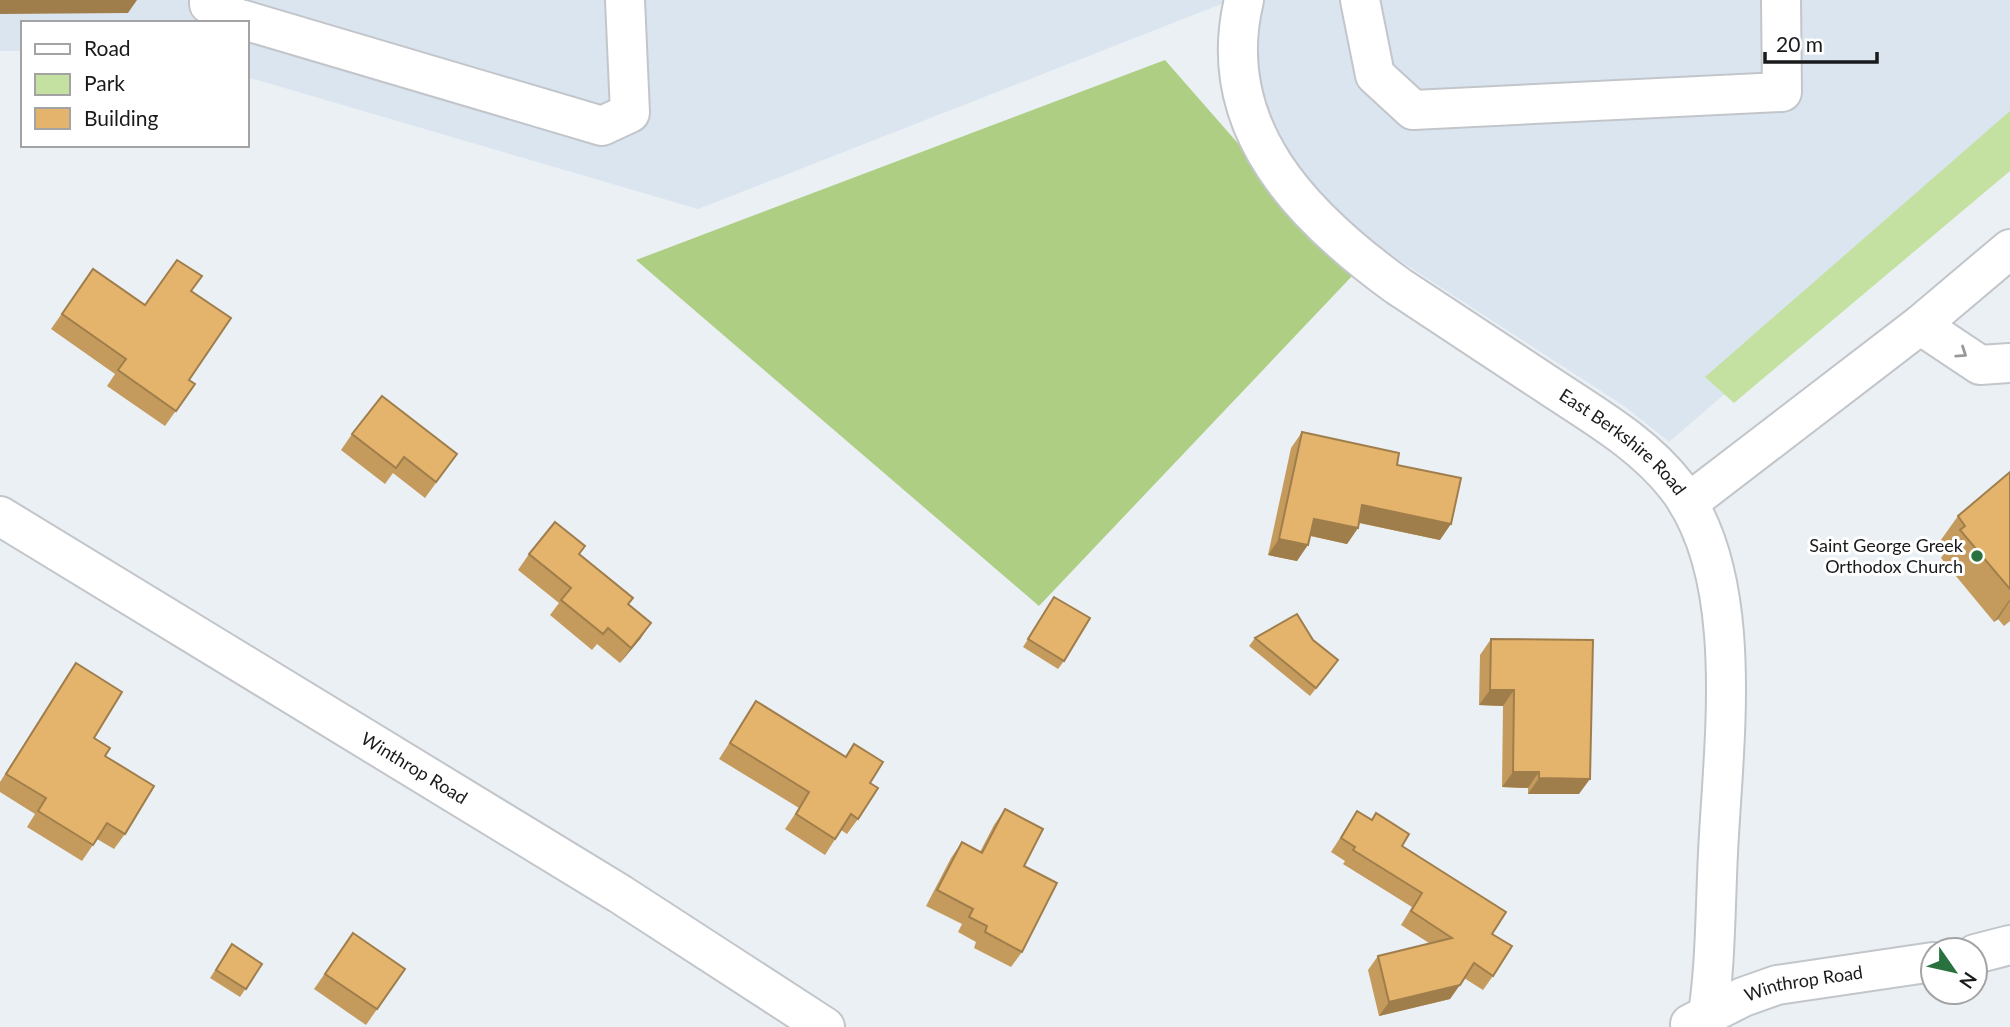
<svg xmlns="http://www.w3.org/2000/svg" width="2010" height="1027" viewBox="0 0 2010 1027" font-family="Lato,sans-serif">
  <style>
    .built { fill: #dbe5ef }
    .green { fill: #c4e1a1 }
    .forest { fill: #adce83 }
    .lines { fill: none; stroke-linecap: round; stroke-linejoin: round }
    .minor-casing { stroke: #c2c6cb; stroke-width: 42 }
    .minor { stroke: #fff; stroke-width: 38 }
    .wall { fill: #c49b5d }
    .shaded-wall { fill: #a07e4c }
    .building { fill: #e4b46c; stroke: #a07e4c; stroke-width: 2 }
    .oneway { stroke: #989899 }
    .poi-dot { fill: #297240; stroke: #fff; stroke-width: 2.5 }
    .labels { text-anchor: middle; stroke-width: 6; stroke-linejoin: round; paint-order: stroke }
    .street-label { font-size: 18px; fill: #191a1c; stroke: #fff }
    .poi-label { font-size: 18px; fill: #191a1c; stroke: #fff; text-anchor: end }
  </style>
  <rect width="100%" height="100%" fill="#ebf0f5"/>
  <g class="built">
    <path d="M 0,0 L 1225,0 L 1224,3 L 698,209 L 247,77 L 247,23 L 23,23 L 23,51 L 0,51 Z"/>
    <path d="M 1260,0 L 2010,0 L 2010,148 L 1669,442 L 1624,406 L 1374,244 L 1310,185 L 1285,151 L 1268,114 L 1259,83 L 1255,48 Z"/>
  </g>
  <path class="green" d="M 2010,111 L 2010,171 L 1734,403 L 1705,377 Z"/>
  <path class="forest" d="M 1165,60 L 1353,275 L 1039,606 L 636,260 Z"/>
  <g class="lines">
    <defs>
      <g id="minor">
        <path d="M 209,0 L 209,4 L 237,18 L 602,126 L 630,113 L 625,0"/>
        <path id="s1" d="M 1244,0 C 1213,128 1304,218 1398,286 C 1448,319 1498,352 1548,385 C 1593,415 1643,443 1677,487 C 1747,578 1723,745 1718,853 C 1715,912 1716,969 1706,1027"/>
        <path d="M 1360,0 L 1375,75 L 1413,110 L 1782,92 L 1781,0"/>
        <path d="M 1920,325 L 1980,365 L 2010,363"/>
        <path d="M 1688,503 L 1920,325 L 2010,249"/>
        <path id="s2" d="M 0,516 L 620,894 L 825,1027"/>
        <path d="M 1975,954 L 2010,945"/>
        <path id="s3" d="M 1690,1024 L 1743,997 L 1777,985 L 1933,962"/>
      </g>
    </defs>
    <use href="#minor" class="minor-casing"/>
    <use href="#minor" class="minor"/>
  </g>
  <g class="wall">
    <path d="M 93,269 L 145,305 L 191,291 L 189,380 L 195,384 L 165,426 L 107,386 L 115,374 L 51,329 Z"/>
    <path d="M 1302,432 L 1397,465 L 1440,540 L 1359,523 L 1358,528 L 1347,544 L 1310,536 L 1297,561 L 1268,555 L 1291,448 Z"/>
    <path d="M 352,434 L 457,454 L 425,498 L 393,473 L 385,484 L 341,450 Z"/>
    <path d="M 2010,472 L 2010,621 L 2004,626 L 1998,619 L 1994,622 L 1941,558 L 1945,552 L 1938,544 L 1958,516 Z"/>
    <path d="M 529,554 L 579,554 L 629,604 L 641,638 L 620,663 L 597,644 L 592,650 L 550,615 L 559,603 L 518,570 Z"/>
    <path d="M 1054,597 L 1064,661 L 1058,669 L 1023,647 Z"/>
    <path d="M 1255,638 L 1313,640 L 1338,660 L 1310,696 L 1249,646 Z"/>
    <path d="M 1491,639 L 1579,794 L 1528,794 L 1528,788 L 1502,787 L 1503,706 L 1479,705 L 1480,655 Z"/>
    <path d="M 76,663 L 94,738 L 105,756 L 125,834 L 114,849 L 97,839 L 82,861 L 27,827 L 35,814 L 0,792 L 0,782 Z"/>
    <path d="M 756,701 L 845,757 L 854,744 L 870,783 L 858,819 L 847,834 L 841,830 L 825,855 L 785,829 L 799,808 L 719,759 Z"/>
    <path d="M 1005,809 L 1024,866 L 1022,952 L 1011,967 L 974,948 L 976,942 L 958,932 L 962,924 L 926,906 L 951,858 L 962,842 L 980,852 L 994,825 Z"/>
    <path d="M 1357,811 L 1371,820 L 1376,813 L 1402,846 L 1492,934 L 1493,976 L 1483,990 L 1464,978 L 1450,999 L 1379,1016 L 1368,970 L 1378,956 L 1429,943 L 1401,925 L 1412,907 L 1343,864 L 1345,861 L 1331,852 Z"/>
    <path d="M 353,933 L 405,969 L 366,1025 L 314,989 Z"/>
    <path d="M 232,944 L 262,964 L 240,997 L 210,978 Z"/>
  </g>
  <g class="shaded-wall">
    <path d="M 0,0 L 137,0 L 128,13 L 0,14 Z"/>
    <path d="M 1362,505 L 1451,524 L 1440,540 L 1351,521 Z"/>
    <path d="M 1314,519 L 1358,528 L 1347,544 L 1303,534 Z"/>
    <path d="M 1279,539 L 1308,545 L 1297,561 L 1268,555 Z"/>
    <path d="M 2010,599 L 2010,601 L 1998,619 L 1994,622 Z"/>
    <path d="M 651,623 L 641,638 L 620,663 L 631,648 Z"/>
    <path d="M 1490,690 L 1514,690 L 1503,706 L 1479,705 Z"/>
    <path d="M 1513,772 L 1539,772 L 1528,788 L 1502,787 Z"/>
    <path d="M 1539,778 L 1590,779 L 1579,794 L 1528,794 Z"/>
    <path d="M 1460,985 L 1450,999 L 1379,1016 L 1389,1002 Z"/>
  </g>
  <g class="building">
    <path d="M 177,260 L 202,276 L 191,291 L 231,318 L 189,380 L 195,384 L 176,411 L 118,370 L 126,359 L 62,314 L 93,269 L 145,305 Z"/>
    <path d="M 382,396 L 457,454 L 436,482 L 404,457 L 396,468 L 352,434 Z"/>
    <path d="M 1302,432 L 1399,453 L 1397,465 L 1461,478 L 1451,524 L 1362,505 L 1358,528 L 1314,519 L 1308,545 L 1279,539 Z"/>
    <path d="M 2010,472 L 2010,589 L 1960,530 L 1965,526 L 1958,516 Z"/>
    <path d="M 555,522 L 585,546 L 579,554 L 633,598 L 628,604 L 651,623 L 631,648 L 608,628 L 603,634 L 561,600 L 571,588 L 529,554 Z"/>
    <path d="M 1054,597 L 1090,618 L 1064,661 L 1028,639 Z"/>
    <path d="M 1297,614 L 1313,640 L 1338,660 L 1316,688 L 1255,638 Z"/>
    <path d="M 1491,639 L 1593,640 L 1590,779 L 1539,778 L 1539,772 L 1513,772 L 1514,690 L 1490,690 Z"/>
    <path d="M 76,663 L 122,692 L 94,738 L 110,748 L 105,756 L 154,786 L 125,834 L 107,823 L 93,845 L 38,811 L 46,798 L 6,774 Z"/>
    <path d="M 756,701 L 846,757 L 854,744 L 883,762 L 870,783 L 878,788 L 858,819 L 851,814 L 835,839 L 796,814 L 809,792 L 730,743 Z"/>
    <path d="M 1005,809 L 1043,829 L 1024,866 L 1057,883 L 1022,952 L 985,932 L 987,926 L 969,917 L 973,909 L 937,890 L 962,842 L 982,853 Z"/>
    <path d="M 1357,811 L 1372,820 L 1376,813 L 1409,834 L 1402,846 L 1506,912 L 1492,934 L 1512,946 L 1493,976 L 1474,963 L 1460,985 L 1389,1002 L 1378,956 L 1452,938 L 1411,911 L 1422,893 L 1353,850 L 1355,847 L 1341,838 Z"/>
    <path d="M 353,933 L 405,969 L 377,1009 L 325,974 Z"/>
    <path d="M 232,944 L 262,964 L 246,989 L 216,970 Z"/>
  </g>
  <defs><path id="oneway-chevron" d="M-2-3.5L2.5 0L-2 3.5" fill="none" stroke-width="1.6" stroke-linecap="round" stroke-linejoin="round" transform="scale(1.75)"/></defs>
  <use class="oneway" href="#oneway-chevron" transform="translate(1962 353) rotate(34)"/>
  <circle class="poi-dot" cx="1977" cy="556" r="7"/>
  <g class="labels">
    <g class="street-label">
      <text dy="6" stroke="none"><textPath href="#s1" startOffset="621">East Berkshire Road</textPath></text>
      <text dy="6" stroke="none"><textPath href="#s2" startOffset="485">Winthrop Road</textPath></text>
      <text dy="6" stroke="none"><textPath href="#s3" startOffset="122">Winthrop Road</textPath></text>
    </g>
    <g class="poi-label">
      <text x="1963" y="552">Saint George Greek<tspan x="1963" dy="21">Orthodox Church</tspan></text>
    </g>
  </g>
  <rect x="21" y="21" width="228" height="126" fill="#ffffff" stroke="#a3a3a4" stroke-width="2"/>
  <rect x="35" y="44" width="35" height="10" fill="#ffffff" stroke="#a3a3a4" stroke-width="2"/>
  <text x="84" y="56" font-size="21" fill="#191a1c">Road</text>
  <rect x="35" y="74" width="35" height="21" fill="#c4e1a1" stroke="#a3a3a4" stroke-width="2"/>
  <text x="84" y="91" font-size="21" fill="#191a1c">Park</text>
  <rect x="35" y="108" width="35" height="21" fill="#e4b46c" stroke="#a3a3a4" stroke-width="2"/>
  <text x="84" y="126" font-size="21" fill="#191a1c">Building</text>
  <g transform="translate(1954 971) rotate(124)"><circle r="33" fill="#ffffff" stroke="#a3a3a4" stroke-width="2"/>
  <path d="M0-5L12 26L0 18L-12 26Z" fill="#297240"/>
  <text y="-10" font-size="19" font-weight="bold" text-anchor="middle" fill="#191a1c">N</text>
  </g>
  <path d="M1765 52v10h112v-10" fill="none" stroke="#191a1c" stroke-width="3.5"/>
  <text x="1776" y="52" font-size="21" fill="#191a1c" stroke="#ffffff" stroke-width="5" paint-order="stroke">20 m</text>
</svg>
